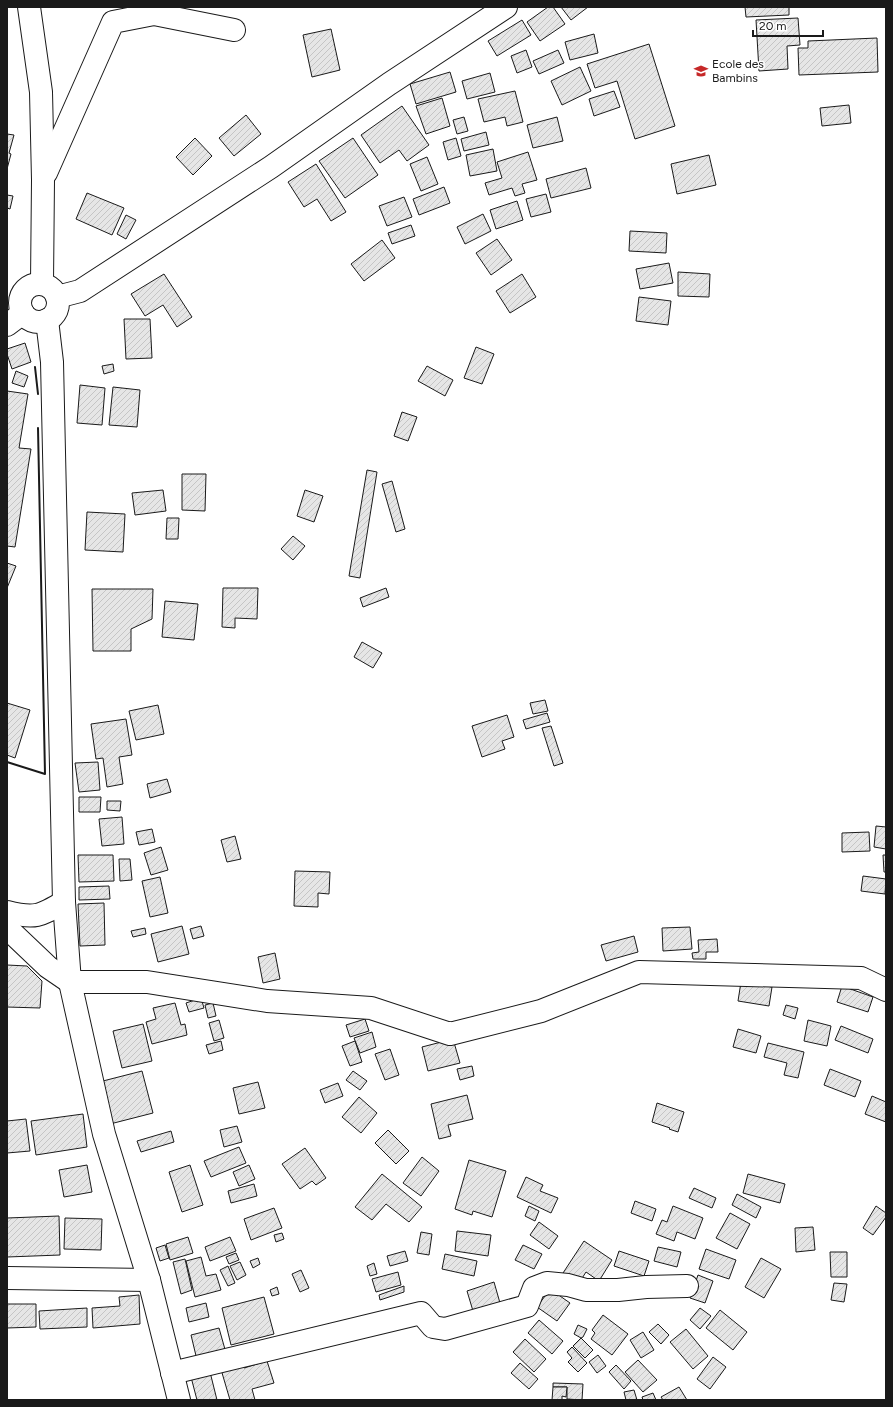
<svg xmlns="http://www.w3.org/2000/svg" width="893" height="1407" viewBox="0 0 893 1407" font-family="Figtree,sans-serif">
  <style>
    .building { fill: url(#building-hatch); stroke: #1a1a1a }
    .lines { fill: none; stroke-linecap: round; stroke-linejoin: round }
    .minor-casing { stroke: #1a1a1a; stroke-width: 24 }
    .minor { stroke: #fff; stroke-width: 22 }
    .wall { stroke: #1a1a1a; stroke-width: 2 }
    .labels { text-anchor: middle; stroke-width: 3; stroke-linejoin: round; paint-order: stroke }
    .poi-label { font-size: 12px; fill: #1a1a1a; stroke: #fff; text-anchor: start }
  </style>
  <defs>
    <pattern id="building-hatch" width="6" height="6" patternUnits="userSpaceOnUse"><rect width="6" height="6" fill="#e6e6e6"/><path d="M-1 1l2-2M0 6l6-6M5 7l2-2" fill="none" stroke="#c5c5c5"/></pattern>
  </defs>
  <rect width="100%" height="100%" fill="#fff"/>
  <g class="building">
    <path d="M 548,7 L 553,7 L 565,24 L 540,41 L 527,22 Z"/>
    <path d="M 561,7 L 588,7 L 571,20 Z"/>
    <path d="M 745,7 L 789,7 L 789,15 L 746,17 Z"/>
    <path d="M 798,18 L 800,45 L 787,46 L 788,69 L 759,71 L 756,20 Z"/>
    <path d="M 522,20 L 531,35 L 497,56 L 488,41 Z"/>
    <path d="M 331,29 L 340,70 L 312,77 L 303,35 Z"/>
    <path d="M 594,34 L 598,53 L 570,60 L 565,42 Z"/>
    <path d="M 877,38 L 878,72 L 799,75 L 798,48 L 808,48 L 808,41 Z"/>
    <path d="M 649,44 L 675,126 L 635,139 L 617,81 L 595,88 L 587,64 Z"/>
    <path d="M 526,50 L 532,67 L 517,73 L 511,56 Z"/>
    <path d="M 558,50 L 564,63 L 539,74 L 533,61 Z"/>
    <path d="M 580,67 L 591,91 L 562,105 L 551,81 Z"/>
    <path d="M 450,72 L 456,92 L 416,104 L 410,84 Z"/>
    <path d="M 490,73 L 495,92 L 467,99 L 462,81 Z"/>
    <path d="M 515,91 L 523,122 L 507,126 L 505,117 L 484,122 L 478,99 Z"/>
    <path d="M 614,91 L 620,107 L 594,116 L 589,99 Z"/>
    <path d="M 442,98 L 450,126 L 426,134 L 416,106 Z"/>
    <path d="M 849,105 L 851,123 L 822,126 L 820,108 Z"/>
    <path d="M 402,106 L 429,145 L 407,161 L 399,150 L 380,163 L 361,135 Z"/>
    <path d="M 246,115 L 261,134 L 234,156 L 219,138 Z"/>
    <path d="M 464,117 L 468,131 L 457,134 L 453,120 Z"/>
    <path d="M 557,117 L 563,141 L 533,148 L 527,125 Z"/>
    <path d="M 486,132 L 489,145 L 464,151 L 461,139 Z"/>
    <path d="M 7,134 L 14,135 L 9,153 L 11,154 L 7,169 Z"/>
    <path d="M 195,138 L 212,156 L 193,175 L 176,157 Z"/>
    <path d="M 353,138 L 378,175 L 345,198 L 319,161 Z"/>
    <path d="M 456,138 L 461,156 L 448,160 L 443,142 Z"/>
    <path d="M 493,149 L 497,171 L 470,176 L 466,155 Z"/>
    <path d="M 528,152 L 537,180 L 522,184 L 525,193 L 515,196 L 512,188 L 489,195 L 485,183 L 502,178 L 497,162 Z"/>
    <path d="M 709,155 L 716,185 L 677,194 L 671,164 Z"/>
    <path d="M 427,157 L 438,184 L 421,191 L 410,164 Z"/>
    <path d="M 316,164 L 346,212 L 331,221 L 317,199 L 304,207 L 288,182 Z"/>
    <path d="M 586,168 L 591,188 L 551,198 L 546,179 Z"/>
    <path d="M 444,187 L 450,203 L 419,215 L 413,199 Z"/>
    <path d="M 87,193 L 124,208 L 112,235 L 76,219 Z"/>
    <path d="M 546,194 L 551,212 L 531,217 L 526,199 Z"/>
    <path d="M 7,195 L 13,196 L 10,209 L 7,208 Z"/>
    <path d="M 404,197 L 412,217 L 387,226 L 379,206 Z"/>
    <path d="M 517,201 L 523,220 L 496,229 L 490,210 Z"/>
    <path d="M 483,214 L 491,231 L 465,244 L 457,227 Z"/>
    <path d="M 126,215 L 136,220 L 126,239 L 117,234 Z"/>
    <path d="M 411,225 L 415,236 L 392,244 L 388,233 Z"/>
    <path d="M 630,231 L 667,233 L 666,253 L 629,251 Z"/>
    <path d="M 497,239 L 512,260 L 491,275 L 476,253 Z"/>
    <path d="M 382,240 L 395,258 L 364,281 L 351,264 Z"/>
    <path d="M 669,263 L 673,283 L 640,289 L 636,269 Z"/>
    <path d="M 678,272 L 710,274 L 709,297 L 678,296 Z"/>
    <path d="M 164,274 L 192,317 L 177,327 L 163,305 L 145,316 L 131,294 Z"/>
    <path d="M 522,274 L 536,297 L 510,313 L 496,291 Z"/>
    <path d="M 639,297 L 671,301 L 668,325 L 636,321 Z"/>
    <path d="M 124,319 L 150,319 L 152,358 L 126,359 Z"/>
    <path d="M 25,343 L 31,362 L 12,369 L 7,354 L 7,349 Z"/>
    <path d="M 476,347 L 494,354 L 482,384 L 464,378 Z"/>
    <path d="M 113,364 L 114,371 L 104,374 L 102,366 Z"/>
    <path d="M 427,366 L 453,380 L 445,396 L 418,381 Z"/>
    <path d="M 16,371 L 28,376 L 24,387 L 12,383 Z"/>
    <path d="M 80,385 L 105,388 L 102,425 L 77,423 Z"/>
    <path d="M 113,387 L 140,390 L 137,427 L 109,425 Z"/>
    <path d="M 7,391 L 28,394 L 19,448 L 31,449 L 15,547 L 7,546 Z"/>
    <path d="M 402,412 L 417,417 L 408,441 L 394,436 Z"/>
    <path d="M 367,470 L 377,472 L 360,578 L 349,576 Z"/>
    <path d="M 182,474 L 206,474 L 205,511 L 182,510 Z"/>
    <path d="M 392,481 L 405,529 L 396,532 L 382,484 Z"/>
    <path d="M 163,490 L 166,511 L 135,515 L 132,493 Z"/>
    <path d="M 305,490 L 323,496 L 314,522 L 297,516 Z"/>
    <path d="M 87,512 L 125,514 L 123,552 L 85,550 Z"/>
    <path d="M 167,518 L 179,518 L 178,539 L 166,539 Z"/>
    <path d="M 293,536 L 305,546 L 293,560 L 281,549 Z"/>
    <path d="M 7,563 L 16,566 L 7,588 Z"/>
    <path d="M 223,588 L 258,588 L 257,619 L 235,618 L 235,628 L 222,627 Z"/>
    <path d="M 386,588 L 389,597 L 363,607 L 360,598 Z"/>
    <path d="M 92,589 L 153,589 L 152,619 L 131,629 L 131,651 L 93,651 Z"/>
    <path d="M 165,601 L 198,604 L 194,640 L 162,637 Z"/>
    <path d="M 362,642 L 382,653 L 373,668 L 354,657 Z"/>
    <path d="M 545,700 L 548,711 L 533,714 L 530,703 Z"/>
    <path d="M 7,703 L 30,710 L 15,758 L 7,755 Z"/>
    <path d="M 158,705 L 164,734 L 136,740 L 129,711 Z"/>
    <path d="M 547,713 L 550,722 L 526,729 L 523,720 Z"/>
    <path d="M 507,715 L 514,737 L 502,741 L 505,749 L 482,757 L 472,726 Z"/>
    <path d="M 126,719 L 132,755 L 119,757 L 123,784 L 107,787 L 103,758 L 96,759 L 91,724 Z"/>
    <path d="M 551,726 L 563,763 L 554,766 L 542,728 Z"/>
    <path d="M 98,762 L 100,790 L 79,792 L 75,763 Z"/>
    <path d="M 167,779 L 171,792 L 150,798 L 147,784 Z"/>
    <path d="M 79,797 L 101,797 L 100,812 L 79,812 Z"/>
    <path d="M 107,801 L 121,801 L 120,811 L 107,810 Z"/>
    <path d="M 122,817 L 124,844 L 102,846 L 99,819 Z"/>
    <path d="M 876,826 L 886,827 L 886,849 L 874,847 Z"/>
    <path d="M 152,829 L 155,842 L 139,845 L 136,832 Z"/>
    <path d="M 869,832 L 870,851 L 842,852 L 842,833 Z"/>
    <path d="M 235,836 L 241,859 L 227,862 L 221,840 Z"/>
    <path d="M 161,847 L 168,870 L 151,875 L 144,853 Z"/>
    <path d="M 78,855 L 113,855 L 114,881 L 79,882 Z"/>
    <path d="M 883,855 L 886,855 L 886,872 L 884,872 Z"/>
    <path d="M 119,859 L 130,859 L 132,880 L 120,881 Z"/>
    <path d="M 295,871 L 330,872 L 329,894 L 318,893 L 318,907 L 294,906 Z"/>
    <path d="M 863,876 L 886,879 L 885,894 L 861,891 Z"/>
    <path d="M 160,877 L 168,913 L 150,917 L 142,881 Z"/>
    <path d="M 109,886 L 110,899 L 79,900 L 79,887 Z"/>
    <path d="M 104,903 L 105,945 L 80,946 L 78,904 Z"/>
    <path d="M 182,926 L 189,954 L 158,962 L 151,934 Z"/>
    <path d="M 201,926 L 204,936 L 193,939 L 190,929 Z"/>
    <path d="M 690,927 L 692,949 L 663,951 L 662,928 Z"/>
    <path d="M 145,928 L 146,934 L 133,937 L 131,931 Z"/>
    <path d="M 634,936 L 638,952 L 606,961 L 601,945 Z"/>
    <path d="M 717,939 L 718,952 L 706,952 L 706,959 L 693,959 L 692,953 L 699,952 L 698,940 Z"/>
    <path d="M 275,953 L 280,979 L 263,983 L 258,957 Z"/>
    <path d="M 7,965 L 27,966 L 42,981 L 40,1008 L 7,1007 Z"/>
    <path d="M 741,982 L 772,987 L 769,1006 L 738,1001 Z"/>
    <path d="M 842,986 L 873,997 L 868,1012 L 837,1002 Z"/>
    <path d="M 201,998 L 204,1008 L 189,1012 L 186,1003 Z"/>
    <path d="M 175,1003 L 181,1025 L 185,1024 L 187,1035 L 152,1044 L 146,1022 L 156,1019 L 153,1008 Z"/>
    <path d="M 213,1003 L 216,1016 L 208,1018 L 205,1005 Z"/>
    <path d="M 786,1005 L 798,1008 L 795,1019 L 783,1015 Z"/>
    <path d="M 365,1019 L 369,1031 L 350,1037 L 346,1025 Z"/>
    <path d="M 219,1020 L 224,1038 L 214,1041 L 209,1023 Z"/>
    <path d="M 808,1020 L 831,1026 L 827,1046 L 804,1041 Z"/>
    <path d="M 143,1024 L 152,1061 L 122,1068 L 113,1031 Z"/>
    <path d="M 841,1026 L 873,1039 L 868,1053 L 835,1040 Z"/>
    <path d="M 738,1029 L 761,1036 L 756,1053 L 733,1047 Z"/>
    <path d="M 372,1032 L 376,1047 L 360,1053 L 354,1038 Z"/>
    <path d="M 453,1039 L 460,1063 L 428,1071 L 422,1047 Z"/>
    <path d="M 221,1041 L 223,1050 L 209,1054 L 206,1045 Z"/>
    <path d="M 355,1041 L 362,1062 L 350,1066 L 342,1046 Z"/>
    <path d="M 768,1043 L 804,1052 L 798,1078 L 784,1075 L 787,1063 L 764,1057 Z"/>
    <path d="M 390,1049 L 399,1075 L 385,1080 L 375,1054 Z"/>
    <path d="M 472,1066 L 474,1076 L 460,1080 L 457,1069 Z"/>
    <path d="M 830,1069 L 861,1081 L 855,1097 L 824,1085 Z"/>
    <path d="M 142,1071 L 153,1113 L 110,1124 L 99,1082 Z"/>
    <path d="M 353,1071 L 367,1081 L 360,1090 L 346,1080 Z"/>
    <path d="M 258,1082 L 265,1108 L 239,1114 L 233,1088 Z"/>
    <path d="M 338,1083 L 343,1096 L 325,1103 L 320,1090 Z"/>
    <path d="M 467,1095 L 473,1119 L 448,1125 L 451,1136 L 439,1139 L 431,1104 Z"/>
    <path d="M 872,1096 L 886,1102 L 886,1122 L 865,1114 Z"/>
    <path d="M 359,1097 L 377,1113 L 361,1133 L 342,1117 Z"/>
    <path d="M 657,1103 L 684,1112 L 678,1132 L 669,1129 L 670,1128 L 652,1122 Z"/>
    <path d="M 83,1114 L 87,1147 L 36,1155 L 31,1121 Z"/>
    <path d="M 26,1119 L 30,1151 L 7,1153 L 7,1121 Z"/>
    <path d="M 237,1126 L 242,1142 L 224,1147 L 220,1130 Z"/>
    <path d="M 388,1130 L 409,1151 L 396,1164 L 375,1143 Z"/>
    <path d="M 171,1131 L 174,1142 L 141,1152 L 137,1141 Z"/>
    <path d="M 239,1147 L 246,1163 L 211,1177 L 204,1161 Z"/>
    <path d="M 305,1148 L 326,1178 L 316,1185 L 312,1181 L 300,1189 L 282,1164 Z"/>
    <path d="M 422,1157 L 439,1171 L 421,1196 L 403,1183 Z"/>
    <path d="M 469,1160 L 506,1171 L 492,1217 L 473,1211 L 472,1215 L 455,1209 Z"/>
    <path d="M 87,1165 L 92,1192 L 64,1197 L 59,1170 Z"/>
    <path d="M 190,1165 L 203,1205 L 182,1212 L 169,1172 Z"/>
    <path d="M 249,1165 L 255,1179 L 239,1186 L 233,1172 Z"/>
    <path d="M 382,1174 L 422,1207 L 409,1222 L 386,1204 L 372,1220 L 355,1207 Z"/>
    <path d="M 748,1174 L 785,1184 L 780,1203 L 743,1193 Z"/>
    <path d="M 526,1177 L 543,1185 L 540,1191 L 558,1198 L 551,1213 L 517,1197 Z"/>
    <path d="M 254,1184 L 257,1196 L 231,1203 L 228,1191 Z"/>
    <path d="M 694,1188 L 716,1198 L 712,1208 L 689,1198 Z"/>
    <path d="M 737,1194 L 761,1207 L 756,1218 L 732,1205 Z"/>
    <path d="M 635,1201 L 656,1209 L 652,1221 L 631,1213 Z"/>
    <path d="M 529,1206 L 539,1211 L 535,1221 L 525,1216 Z"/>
    <path d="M 673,1206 L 703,1218 L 695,1239 L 677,1232 L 674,1241 L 656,1234 L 662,1220 L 667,1222 Z"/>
    <path d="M 876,1206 L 886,1213 L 886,1217 L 873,1235 L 863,1228 Z"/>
    <path d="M 274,1208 L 282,1228 L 251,1240 L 244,1219 Z"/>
    <path d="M 730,1213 L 750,1224 L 737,1249 L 716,1238 Z"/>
    <path d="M 59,1216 L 60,1255 L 7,1257 L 7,1218 Z"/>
    <path d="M 65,1218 L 102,1219 L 101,1250 L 64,1249 Z"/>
    <path d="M 539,1222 L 558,1236 L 549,1249 L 530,1235 Z"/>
    <path d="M 813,1227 L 815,1250 L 796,1252 L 795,1228 Z"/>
    <path d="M 457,1231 L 491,1235 L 488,1256 L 455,1251 Z"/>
    <path d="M 421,1232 L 432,1234 L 429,1255 L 417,1253 Z"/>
    <path d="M 282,1233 L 284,1239 L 276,1242 L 274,1235 Z"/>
    <path d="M 188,1237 L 193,1253 L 170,1260 L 166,1244 Z"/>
    <path d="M 230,1237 L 236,1251 L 210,1261 L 205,1247 Z"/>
    <path d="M 584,1241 L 612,1260 L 599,1281 L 586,1272 L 579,1283 L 563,1273 Z"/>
    <path d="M 165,1245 L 169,1258 L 160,1261 L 156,1248 Z"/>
    <path d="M 523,1245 L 542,1254 L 534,1269 L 515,1260 Z"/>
    <path d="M 658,1247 L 681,1252 L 677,1267 L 654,1261 Z"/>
    <path d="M 706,1249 L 736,1260 L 729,1279 L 699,1269 Z"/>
    <path d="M 405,1251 L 408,1261 L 390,1266 L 387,1256 Z"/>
    <path d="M 619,1251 L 649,1261 L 644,1276 L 614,1266 Z"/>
    <path d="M 830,1252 L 847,1252 L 847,1277 L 831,1277 Z"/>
    <path d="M 236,1253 L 239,1260 L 229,1264 L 226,1257 Z"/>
    <path d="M 445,1254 L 477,1261 L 474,1276 L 442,1269 Z"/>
    <path d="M 201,1257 L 206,1276 L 216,1274 L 221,1290 L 195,1297 L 186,1261 Z"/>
    <path d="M 258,1258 L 260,1264 L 253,1268 L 250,1261 Z"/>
    <path d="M 761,1258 L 781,1269 L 764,1298 L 745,1287 Z"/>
    <path d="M 185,1259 L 192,1290 L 181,1294 L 173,1262 Z"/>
    <path d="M 240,1262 L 246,1275 L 237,1280 L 230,1266 Z"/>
    <path d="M 374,1263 L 377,1274 L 370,1276 L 367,1266 Z"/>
    <path d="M 228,1266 L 235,1283 L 228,1286 L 220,1270 Z"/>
    <path d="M 301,1270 L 309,1288 L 300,1292 L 292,1274 Z"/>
    <path d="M 398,1272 L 401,1285 L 376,1292 L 372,1279 Z"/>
    <path d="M 698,1275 L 713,1281 L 705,1303 L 690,1298 Z"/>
    <path d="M 494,1282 L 500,1303 L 473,1311 L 467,1291 Z"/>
    <path d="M 834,1283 L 847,1284 L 844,1302 L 831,1300 Z"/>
    <path d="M 404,1286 L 404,1292 L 380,1300 L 379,1295 Z"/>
    <path d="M 277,1287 L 279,1294 L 272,1296 L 270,1290 Z"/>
    <path d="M 550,1289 L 570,1303 L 557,1321 L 537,1307 Z"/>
    <path d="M 139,1295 L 140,1324 L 93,1328 L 92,1308 L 120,1306 L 119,1297 Z"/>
    <path d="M 264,1297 L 274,1334 L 231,1345 L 222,1308 Z"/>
    <path d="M 206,1303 L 209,1317 L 189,1322 L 186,1308 Z"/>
    <path d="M 7,1304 L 36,1304 L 36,1327 L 7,1328 Z"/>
    <path d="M 87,1308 L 87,1327 L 40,1329 L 39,1311 Z"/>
    <path d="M 700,1308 L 711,1316 L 700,1329 L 690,1320 Z"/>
    <path d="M 720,1310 L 747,1332 L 733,1350 L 706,1328 Z"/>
    <path d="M 603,1315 L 628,1334 L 612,1355 L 591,1339 L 595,1333 L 592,1330 Z"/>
    <path d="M 539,1320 L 563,1341 L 552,1354 L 528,1333 Z"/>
    <path d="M 658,1324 L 669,1335 L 661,1344 L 649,1332 Z"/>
    <path d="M 578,1325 L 587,1329 L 583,1337 L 581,1338 L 574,1334 Z"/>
    <path d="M 219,1328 L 226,1353 L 197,1360 L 191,1335 Z"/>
    <path d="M 686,1329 L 708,1356 L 693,1369 L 670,1342 Z"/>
    <path d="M 643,1332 L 654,1350 L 641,1358 L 630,1340 Z"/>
    <path d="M 581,1338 L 593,1350 L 585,1358 L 573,1346 Z"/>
    <path d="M 525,1339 L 546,1359 L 534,1372 L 513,1352 Z"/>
    <path d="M 572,1347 L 587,1363 L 578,1372 L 568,1362 L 572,1358 L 567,1352 Z"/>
    <path d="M 598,1355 L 606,1366 L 597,1373 L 589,1362 Z"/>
    <path d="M 713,1357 L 726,1367 L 710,1389 L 697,1379 Z"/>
    <path d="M 242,1360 L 244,1368 L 267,1361 L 274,1383 L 252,1389 L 255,1400 L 230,1400 L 220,1366 Z"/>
    <path d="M 638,1360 L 657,1380 L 643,1392 L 625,1372 Z"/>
    <path d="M 520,1363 L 538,1379 L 529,1389 L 511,1373 Z"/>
    <path d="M 616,1365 L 631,1381 L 624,1389 L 609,1372 Z"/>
    <path d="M 210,1372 L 217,1400 L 197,1400 L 191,1377 Z"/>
    <path d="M 553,1383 L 583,1384 L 582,1400 L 567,1399 L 567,1387 L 553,1387 Z"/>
    <path d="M 553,1387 L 567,1387 L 566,1397 L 562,1396 L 562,1400 L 552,1400 Z"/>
    <path d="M 679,1387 L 687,1400 L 663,1400 L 661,1397 Z"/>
    <path d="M 634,1390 L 637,1400 L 626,1400 L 624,1392 Z"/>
    <path d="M 653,1393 L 656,1400 L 643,1400 L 642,1397 Z"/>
  </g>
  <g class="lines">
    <defs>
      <g id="minor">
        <path d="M 29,7 L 41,92 L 43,180 L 42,283"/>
        <path d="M 154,14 L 234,30"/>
        <path d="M 46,173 L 113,22 L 154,14 L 156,7"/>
        <circle cx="39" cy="303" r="19"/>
        <path d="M 57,297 L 80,291 L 271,167 L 389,84 L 506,7"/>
        <path d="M 47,320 L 52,362 L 64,902 L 70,982 L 104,1134 L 149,1280 L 179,1400"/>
        <path d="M 7,325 L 23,313"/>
        <path d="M 7,912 C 35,919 40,916 64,902"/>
        <path d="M 7,928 L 48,967 L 70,982 L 147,982 L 267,1001 L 371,1008 L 450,1034 L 541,1011 L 639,972 L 861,978 L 886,990"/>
        <path d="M 7,1278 L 149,1280"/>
        <path d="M 172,1373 L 421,1313 L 433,1327 L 445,1329 L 527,1306 L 534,1288 L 547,1283 L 568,1285 L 586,1290 L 618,1290 L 646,1287 L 687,1286"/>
      </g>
    </defs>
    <use href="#minor" class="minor-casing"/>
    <use href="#minor" class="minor"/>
    <g class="wall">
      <path d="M 35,367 L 38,394"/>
      <path d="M 7,762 L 45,774 L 38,428"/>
    </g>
  </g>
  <defs>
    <symbol id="school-bare" viewBox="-9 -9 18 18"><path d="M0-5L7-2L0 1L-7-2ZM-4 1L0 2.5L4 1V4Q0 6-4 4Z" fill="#c62828" stroke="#fff" stroke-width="2.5" paint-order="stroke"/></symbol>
  </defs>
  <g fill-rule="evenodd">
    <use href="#school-bare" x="691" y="61" width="20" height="20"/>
  </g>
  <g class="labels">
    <g class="poi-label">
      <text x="712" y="68">Ecole des<tspan x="712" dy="14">Bambins</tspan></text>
    </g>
  </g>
  <rect width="893" height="1407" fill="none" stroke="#1a1a1a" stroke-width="16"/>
  <path d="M753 30v6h70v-6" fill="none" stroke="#1a1a1a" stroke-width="2"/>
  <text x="759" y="30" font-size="12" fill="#1a1a1a" stroke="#ffffff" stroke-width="3" paint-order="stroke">20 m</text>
</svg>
